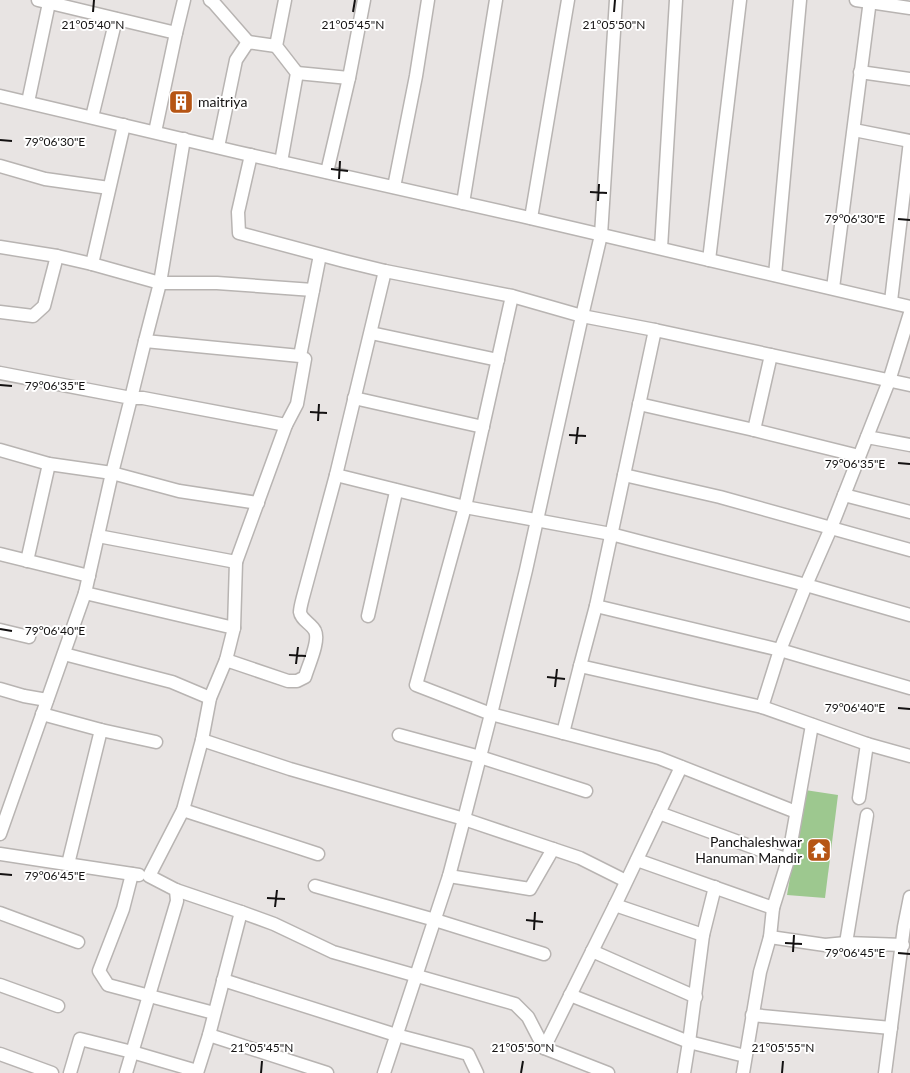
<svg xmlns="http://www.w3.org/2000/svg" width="910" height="1073" viewBox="0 0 910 1073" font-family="Lato,sans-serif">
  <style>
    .green { fill: #9dc88f }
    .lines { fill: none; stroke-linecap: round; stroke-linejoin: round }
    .street-casing { stroke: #b8b4b2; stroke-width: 15 }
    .street { stroke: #fff; stroke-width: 12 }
    .ticks { fill: none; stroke: #131111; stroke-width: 2 }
    .labels { text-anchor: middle; stroke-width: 4; stroke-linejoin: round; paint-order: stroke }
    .poi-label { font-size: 14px; fill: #131111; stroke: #fff; text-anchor: start }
    .ticks-label { font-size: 12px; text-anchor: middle; fill: #131111; stroke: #fff; stroke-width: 4; stroke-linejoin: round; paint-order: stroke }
  </style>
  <rect width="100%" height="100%" fill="#e8e4e3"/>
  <path class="green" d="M 805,790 L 838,795 L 825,898 L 787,895 Z"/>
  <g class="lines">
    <defs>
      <g id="street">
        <path d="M 38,0 L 176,33 L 155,132"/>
        <path d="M 210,0 L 214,3 L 248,42"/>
        <path d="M 856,0 L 910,8"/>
        <path d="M 176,33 L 184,0"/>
        <path d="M 860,72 L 910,79"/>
        <path d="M 297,73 L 349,78"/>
        <path d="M 0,96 L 237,152 L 521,216 L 910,307"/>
        <path d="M 28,102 L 49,3"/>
        <path d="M 92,117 L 116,19"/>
        <path d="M 854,130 L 910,141"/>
        <path d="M 184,139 L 160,283 L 145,341 L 300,356 L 320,255"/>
        <path d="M 218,147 L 236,60 L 248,42 L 276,46"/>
        <path d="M 251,155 L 238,212 L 239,233 L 344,261 L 385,271 L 512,296 L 582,316 L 655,330"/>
        <path d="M 281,162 L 297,73 L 276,46 L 285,0"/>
        <path d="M 0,166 L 45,179 L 109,188"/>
        <path d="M 327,172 L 349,78 L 364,0"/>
        <path d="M 394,187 L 416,76 L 428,0"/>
        <path d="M 463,203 L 496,0"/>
        <path d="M 531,218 L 568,0"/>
        <path d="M 0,247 L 57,256 L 92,264 L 160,283 L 217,283 L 313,290"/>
        <path d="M 661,248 L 676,0"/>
        <path d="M 709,260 L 740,0"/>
        <path d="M 92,264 L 124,125"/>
        <path d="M 385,271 L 336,475 L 465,507 L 611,534 L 806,585 L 910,615"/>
        <path d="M 775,275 L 800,0"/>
        <path d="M 833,288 L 870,0"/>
        <path d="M 512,296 L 465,507 L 416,685 L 491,714 L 659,758 L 796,812"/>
        <path d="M 891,301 L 910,141"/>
        <path d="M 0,312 L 33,316 L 44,306 L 57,256"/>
        <path d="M 371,333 L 498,360"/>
        <path d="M 145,341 L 131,398 L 143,398 L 286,425"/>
        <path d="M 0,373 L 131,398 L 112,473 L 85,593"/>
        <path d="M 910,385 L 655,330 L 596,606 L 580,666 L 762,707 L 867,744 L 910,756"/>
        <path d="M 354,398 L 483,427"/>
        <path d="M 639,404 L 754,430 L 859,456"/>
        <path d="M 754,430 L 771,355"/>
        <path d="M 867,437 L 910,445"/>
        <path d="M 0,450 L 49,464 L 112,473 L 179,491 L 258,503"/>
        <path d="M 624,475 L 720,497 L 910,550"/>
        <path d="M 844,495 L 910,512"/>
        <path d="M 98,536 L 236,562 L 286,425 L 297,404 L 305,359"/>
        <path d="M 0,554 L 89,576"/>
        <path d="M 27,561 L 49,464"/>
        <path d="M 596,606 L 780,650 L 910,688"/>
        <path d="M 368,616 L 396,492 L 395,490"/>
        <path d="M 234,628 L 236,562"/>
        <path d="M 0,630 L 29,637"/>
        <path d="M 64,654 L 172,682 L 210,698"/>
        <path d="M 0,689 L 24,696 L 47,700"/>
        <path d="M 762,707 L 780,650 L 806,585 L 831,528 L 889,381 L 910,313"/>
        <path d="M 42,714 L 101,730 L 156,742"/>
        <path d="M 563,733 L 580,666"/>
        <path d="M 399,735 L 480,757 L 586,791"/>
        <path d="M 202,740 L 290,769 L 464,819 L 580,858 L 626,881"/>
        <path d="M 859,798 L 867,744"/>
        <path d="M 183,810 L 318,854"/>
        <path d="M 659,813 L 788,860"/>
        <path d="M 0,834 L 85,593 L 234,628 L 226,660"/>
        <path d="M 0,854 L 139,875"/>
        <path d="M 637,860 L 773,908"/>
        <path d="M 68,864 L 101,730"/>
        <path d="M 132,874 L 123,909 L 99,971 L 108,985 L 214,1013"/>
        <path d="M 449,876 L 530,889 L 553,849"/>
        <path d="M 315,886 L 435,920 L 544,954"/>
        <path d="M 176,890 L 241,912 L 209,1035 L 197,1073"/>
        <path d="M 615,905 L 703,935"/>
        <path d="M 241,912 L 274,924 L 333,952 L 515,1004 L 528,1017 L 544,1048"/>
        <path d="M 0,913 L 78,942"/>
        <path d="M 770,937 L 825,945 L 846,943 L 903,945"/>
        <path d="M 846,943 L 867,815"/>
        <path d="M 592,951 L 696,997"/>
        <path d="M 223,980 L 396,1035 L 468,1054 L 477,1073"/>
        <path d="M 0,985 L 58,1006"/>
        <path d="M 570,995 L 689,1042 L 745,1056"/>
        <path d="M 752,1015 L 891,1028"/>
        <path d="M 209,1035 L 327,1073"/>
        <path d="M 0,1054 L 52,1073"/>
        <path d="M 70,1073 L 80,1039 L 132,1052 L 197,1071"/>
        <path d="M 126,1073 L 177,901 L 176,890 L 149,876 L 183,810 L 202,740 L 210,698 L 226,660 L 288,681 L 297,681 L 305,677 C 308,666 320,641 315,631 C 312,624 301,620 300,612 C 300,608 302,601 303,597 L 336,475"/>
        <path d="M 384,1073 L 449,876 L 464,819 L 491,714 L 526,570 L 582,316 L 601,235 L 616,0"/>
        <path d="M 608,1073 L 544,1048 L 619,897 L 681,767"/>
        <path d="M 684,1073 L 689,1042 L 703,935 L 715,887"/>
        <path d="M 743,1073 L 760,972 L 770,937 L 773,908 L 788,860 L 812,725"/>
        <path d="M 885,1073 L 904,927 L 910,897"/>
      </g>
    </defs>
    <use href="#street" class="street-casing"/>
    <use href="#street" class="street"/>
  </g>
  <path class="ticks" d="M 93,12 L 94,0M 353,12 L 355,0M 614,12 L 615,0M 0,140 L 12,141M 331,169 L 348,171M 339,179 L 340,161M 590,192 L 607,193M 598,201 L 599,184M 898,219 L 910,220M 0,385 L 12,386M 310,412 L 327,413M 318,421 L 319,404M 569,435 L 586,436M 576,444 L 578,427M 898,463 L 910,464M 0,629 L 12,631M 289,655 L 306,656M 296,664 L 298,647M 547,677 L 565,679M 555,687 L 557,669M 898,708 L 910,709M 0,874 L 12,875M 267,898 L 285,899M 275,907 L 277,890M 526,920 L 543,922M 534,930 L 535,912M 785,943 L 802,944M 793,952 L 794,935M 898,953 L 910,954M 261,1073 L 262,1061M 521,1073 L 523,1061M 782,1073 L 783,1061"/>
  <defs>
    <symbol id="building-square" viewBox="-11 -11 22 22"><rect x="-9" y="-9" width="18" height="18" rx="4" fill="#b65514" stroke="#fff"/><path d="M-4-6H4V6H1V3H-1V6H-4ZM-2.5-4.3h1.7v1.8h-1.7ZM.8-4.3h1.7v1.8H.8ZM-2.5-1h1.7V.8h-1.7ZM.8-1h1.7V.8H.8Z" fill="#fff"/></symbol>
    <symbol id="temple-square" viewBox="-11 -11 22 22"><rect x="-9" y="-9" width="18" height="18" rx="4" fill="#b65514" stroke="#fff"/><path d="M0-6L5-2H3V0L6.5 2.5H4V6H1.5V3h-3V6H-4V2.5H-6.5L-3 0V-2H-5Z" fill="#fff"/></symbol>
  </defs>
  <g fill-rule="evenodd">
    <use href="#building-square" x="167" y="88" width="28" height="28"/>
    <use href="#temple-square" x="805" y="836" width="28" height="28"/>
  </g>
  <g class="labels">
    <g class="poi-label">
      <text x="198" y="107">maitriya</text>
      <text x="802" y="847" text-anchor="end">Panchaleshwar<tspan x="802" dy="16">Hanuman Mandir</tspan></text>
    </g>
  </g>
  <g class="ticks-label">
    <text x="93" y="29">21°05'40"N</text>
    <text x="353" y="29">21°05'45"N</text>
    <text x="614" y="29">21°05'50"N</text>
    <text x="55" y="146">79°06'30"E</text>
    <text x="855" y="223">79°06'30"E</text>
    <text x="55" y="390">79°06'35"E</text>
    <text x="855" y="468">79°06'35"E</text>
    <text x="55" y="635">79°06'40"E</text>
    <text x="855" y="712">79°06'40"E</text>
    <text x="55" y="880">79°06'45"E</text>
    <text x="855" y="957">79°06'45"E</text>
    <text x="262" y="1052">21°05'45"N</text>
    <text x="523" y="1052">21°05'50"N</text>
    <text x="783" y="1052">21°05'55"N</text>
  </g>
</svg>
